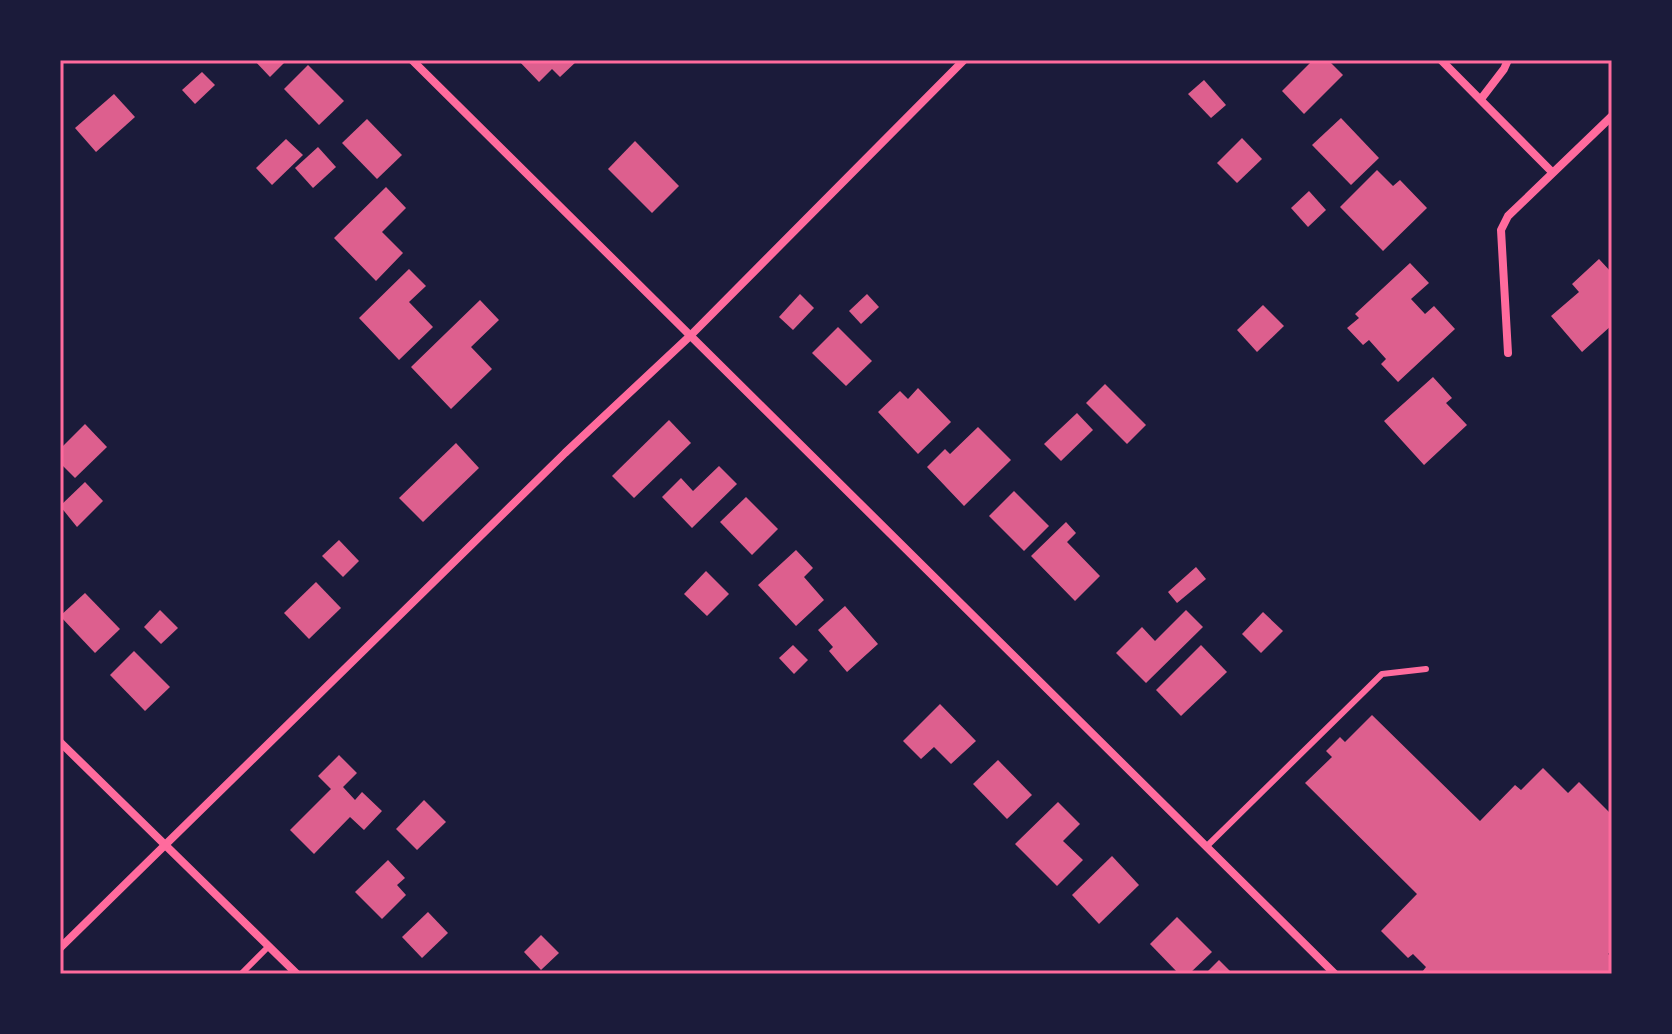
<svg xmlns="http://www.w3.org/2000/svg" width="1672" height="1034" viewBox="0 0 1672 1034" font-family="'Public Sans',sans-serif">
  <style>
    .building { fill: #dd5f8e }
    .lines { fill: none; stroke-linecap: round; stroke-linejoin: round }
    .service { stroke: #ff6b9d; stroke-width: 6 }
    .minor { stroke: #ff6b9d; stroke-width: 8 }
    .neatline { fill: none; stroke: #ff6b9d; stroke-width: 3 }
  </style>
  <rect width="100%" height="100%" fill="#1b1b3a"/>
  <g class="building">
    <path d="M 254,60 L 287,60 L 270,77 Z"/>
    <path d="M 518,60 L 578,60 L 560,77 L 552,69 L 539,82 Z"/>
    <path d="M 1313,60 L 1328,60 L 1343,75 L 1304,114 L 1282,91 Z"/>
    <path d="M 308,65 L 344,101 L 319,125 L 284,89 Z"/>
    <path d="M 202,72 L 215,85 L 195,104 L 182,90 Z"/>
    <path d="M 1204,80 L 1226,105 L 1211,118 L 1188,94 Z"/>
    <path d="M 114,94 L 135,117 L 96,152 L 75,128 Z"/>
    <path d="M 1341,118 L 1379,158 L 1351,185 L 1312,145 Z"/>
    <path d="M 367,119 L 402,155 L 377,179 L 342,143 Z"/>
    <path d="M 1242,138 L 1262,159 L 1237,183 L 1217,163 Z"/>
    <path d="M 286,139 L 303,155 L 272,185 L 256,168 Z"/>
    <path d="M 635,141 L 679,186 L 652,213 L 608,169 Z"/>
    <path d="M 318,147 L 336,167 L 313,188 L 295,168 Z"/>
    <path d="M 1377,170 L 1393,186 L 1400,180 L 1427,208 L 1383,251 L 1340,207 Z"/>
    <path d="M 386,187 L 406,208 L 382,232 L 403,253 L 376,281 L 334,238 Z"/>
    <path d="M 1309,191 L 1326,210 L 1308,227 L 1291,208 Z"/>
    <path d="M 1599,259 L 1612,273 L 1612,325 L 1582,352 L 1551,316 L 1579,292 L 1572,284 Z"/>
    <path d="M 1410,263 L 1429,283 L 1411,299 L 1425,314 L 1434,306 L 1455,329 L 1398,382 L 1381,364 L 1386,359 L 1369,340 L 1363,345 L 1347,328 L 1359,318 L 1355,314 Z"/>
    <path d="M 409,269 L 426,286 L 409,302 L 433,327 L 399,360 L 359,318 Z"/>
    <path d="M 800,294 L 814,308 L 793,330 L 779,317 Z"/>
    <path d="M 867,294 L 879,307 L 861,324 L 849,311 Z"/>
    <path d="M 480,300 L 499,320 L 471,347 L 492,369 L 451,409 L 411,367 Z"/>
    <path d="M 1263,305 L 1284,326 L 1257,352 L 1237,330 Z"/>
    <path d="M 838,327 L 872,361 L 846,386 L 812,353 Z"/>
    <path d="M 1433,377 L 1452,398 L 1446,403 L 1467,425 L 1424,465 L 1384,421 Z"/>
    <path d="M 1105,384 L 1146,425 L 1127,444 L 1086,403 Z"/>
    <path d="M 918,388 L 951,422 L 918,454 L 878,412 L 900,391 L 908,399 Z"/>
    <path d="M 1077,413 L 1093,430 L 1061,461 L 1044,444 Z"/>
    <path d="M 669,420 L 691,443 L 634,498 L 612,476 Z"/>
    <path d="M 85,424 L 107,447 L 75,478 L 60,463 L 60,449 Z"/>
    <path d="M 978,427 L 1011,460 L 964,506 L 927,467 L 945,449 L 950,454 Z"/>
    <path d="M 456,443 L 479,468 L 423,522 L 399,498 Z"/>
    <path d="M 719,466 L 737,484 L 692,528 L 662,497 L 681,478 L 693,491 Z"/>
    <path d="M 85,482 L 103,501 L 77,527 L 60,506 Z"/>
    <path d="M 1014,491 L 1049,526 L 1024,551 L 989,516 Z"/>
    <path d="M 746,497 L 778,529 L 752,555 L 720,522 Z"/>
    <path d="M 1066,522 L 1076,533 L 1067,542 L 1100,576 L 1075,601 L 1031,556 Z"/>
    <path d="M 339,540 L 359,561 L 343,577 L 322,556 Z"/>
    <path d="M 796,550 L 813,568 L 804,577 L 824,600 L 796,626 L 758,585 Z"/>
    <path d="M 1196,567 L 1206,579 L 1177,603 L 1168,592 Z"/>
    <path d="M 706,571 L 729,594 L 707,616 L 684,594 Z"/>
    <path d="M 316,582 L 341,608 L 309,639 L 284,613 Z"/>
    <path d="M 85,593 L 120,629 L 95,653 L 60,616 Z"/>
    <path d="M 845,606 L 878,644 L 847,672 L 829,651 L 833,647 L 818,630 Z"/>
    <path d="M 160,610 L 178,628 L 161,644 L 144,627 Z"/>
    <path d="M 1186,610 L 1203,627 L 1146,683 L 1116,653 L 1142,627 L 1155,641 Z"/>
    <path d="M 1263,612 L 1283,631 L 1261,653 L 1242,634 Z"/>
    <path d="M 793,645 L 808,660 L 794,674 L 779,658 Z"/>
    <path d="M 1201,645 L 1227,672 L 1181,716 L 1156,690 Z"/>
    <path d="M 134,651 L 170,687 L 145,711 L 110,675 Z"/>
    <path d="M 940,704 L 976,741 L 951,764 L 934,747 L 921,759 L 903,741 Z"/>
    <path d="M 1372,715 L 1480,821 L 1515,785 L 1521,790 L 1543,768 L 1568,793 L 1579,782 L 1612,815 L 1612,950 L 1608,954 L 1612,957 L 1612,974 L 1424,974 L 1422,972 L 1426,967 L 1413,954 L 1408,958 L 1381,931 L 1417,894 L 1305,783 L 1332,757 L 1326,751 L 1340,737 L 1345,742 Z"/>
    <path d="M 339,755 L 357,773 L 343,787 L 355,800 L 362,792 L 382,811 L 364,830 L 350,817 L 314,854 L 290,830 L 331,789 L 318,776 Z"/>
    <path d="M 998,760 L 1032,795 L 1007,819 L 973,784 Z"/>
    <path d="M 424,800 L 446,822 L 417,850 L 396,829 Z"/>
    <path d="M 1058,802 L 1080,824 L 1063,841 L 1083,860 L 1057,886 L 1015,844 Z"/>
    <path d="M 1112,856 L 1139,885 L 1099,924 L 1072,895 Z"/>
    <path d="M 388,860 L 405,878 L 397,885 L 406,895 L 382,919 L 355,892 Z"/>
    <path d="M 428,912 L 448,933 L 422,958 L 402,937 Z"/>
    <path d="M 1177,917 L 1212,952 L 1189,974 L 1179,974 L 1150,944 Z"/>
    <path d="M 541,935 L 559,953 L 541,970 L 524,952 Z"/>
    <path d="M 1219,960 L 1233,974 L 1205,974 Z"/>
  </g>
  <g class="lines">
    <g class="service">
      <path d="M 1206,847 L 1382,674 L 1426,669"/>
      <path d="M 241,974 L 269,946"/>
    </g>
    <g class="minor">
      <path d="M 412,60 L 1335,974"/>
      <path d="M 1441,60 L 1552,172"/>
      <path d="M 1481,99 L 1504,69 L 1508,60"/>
      <path d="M 1508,353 L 1501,230 L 1508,216 L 1612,116"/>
      <path d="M 60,742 L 297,974"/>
      <path d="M 60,948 L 565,453 L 690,336 L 964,60"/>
    </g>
  </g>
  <rect width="1672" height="1034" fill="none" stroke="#1b1b3a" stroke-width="124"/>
  <rect x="62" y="62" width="1548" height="910" class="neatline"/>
</svg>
